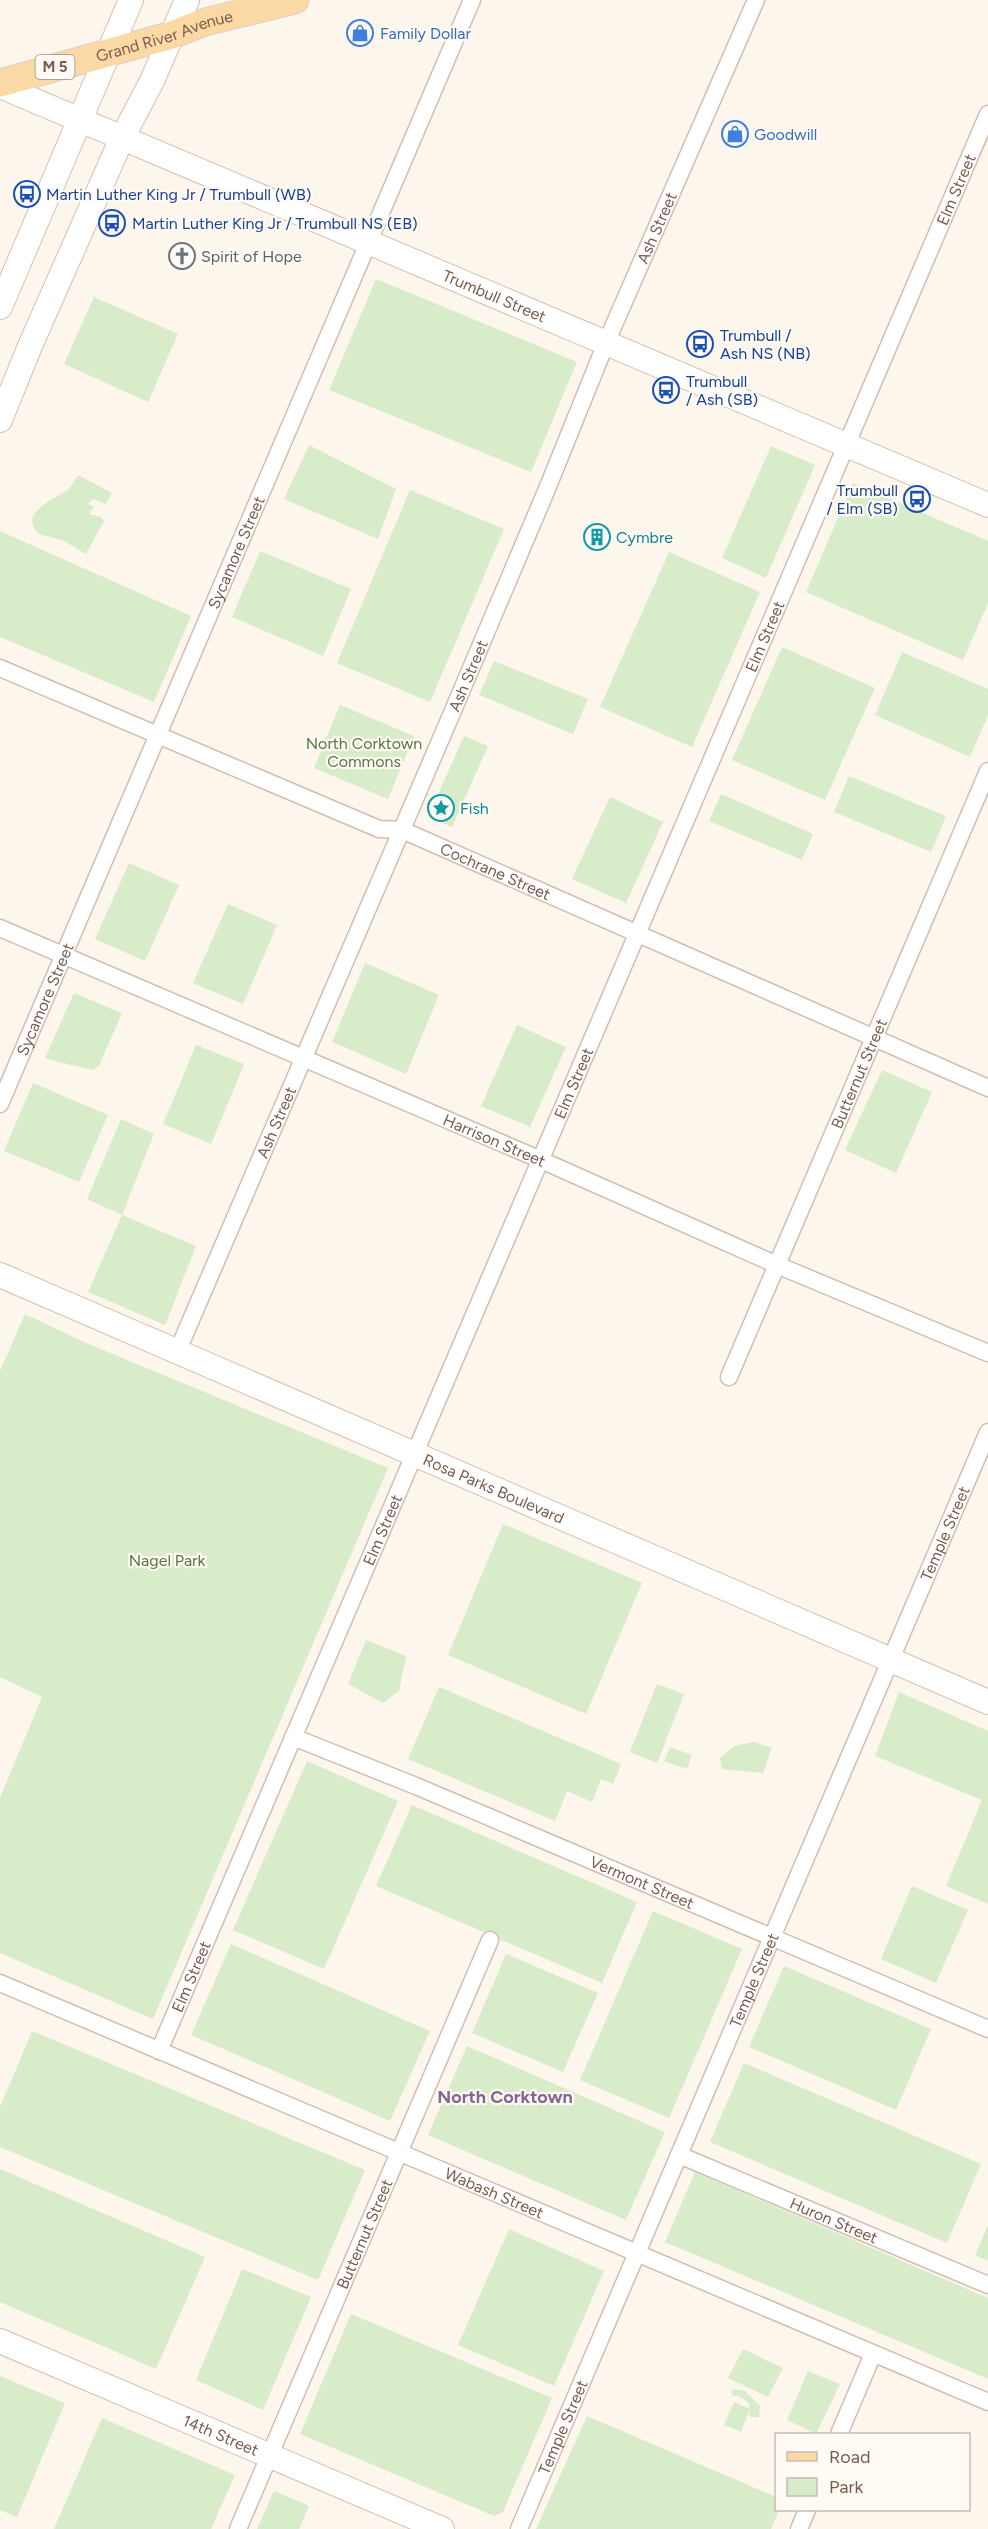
<svg xmlns="http://www.w3.org/2000/svg" width="988" height="2529" viewBox="0 0 988 2529" font-family="Figtree,sans-serif">
  <style>
    .green { fill: #d8ecc9 }
    .lines { fill: none; stroke-linecap: round; stroke-linejoin: round }
    .street-casing { stroke: #d1beb0; stroke-width: 19 }
    .secondary-casing { stroke: #d6c0b0; stroke-width: 26 }
    .primary-casing { stroke: #dad1cd; stroke-width: 29 }
    .street { stroke: #fff; stroke-width: 16 }
    .secondary { stroke: #fff; stroke-width: 24 }
    .primary { stroke: #fbd9a5; stroke-width: 27 }
    .labels { text-anchor: middle; stroke-width: 4.5; stroke-linejoin: round; paint-order: stroke }
    .shield { fill: #fffaf3; stroke: #a28b7f; stroke-width: 1.5 }
    .shield-label { font-size: 15px; font-weight: bold; fill: #7a5c4d }
    .shop-label { font-size: 16px; fill: #366cbe; stroke: #fffaf3; text-anchor: start }
    .street-label { font-size: 16px; fill: #7a5c4d; stroke: #fffaf3 }
    .transit-label { font-size: 16px; fill: #164399; stroke: #fffaf3; text-anchor: start }
    .worship-label { font-size: 16px; fill: #5b616d; stroke: #fffaf3; text-anchor: start }
    .culture-label { font-size: 16px; fill: #0d838f; stroke: #fffaf3; text-anchor: start }
    .park-label { font-size: 16px; fill: #537a41; stroke: #fffaf3 }
    .neighbourhood-label { font-size: 18px; font-weight: bold; fill: #846695; stroke: #fffaf3 }
  </style>
  <rect width="100%" height="100%" fill="#fdf6ec"/>
  <g class="green">
    <path d="M 376,279 L 577,362 L 531,472 L 329,390 Z"/>
    <path d="M 94,297 L 178,334 L 148,402 L 64,364 Z"/>
    <path d="M 309,445 L 396,489 L 378,539 L 284,499 Z"/>
    <path d="M 771,446 L 815,465 L 766,578 L 722,558 Z"/>
    <path d="M 78,475 L 112,493 L 106,504 L 93,499 L 88,504 L 94,507 L 89,514 L 101,517 L 104,521 L 86,554 L 62,540 L 39,534 C 17,512 56,499 67,490 C 72,486 74,481 78,475 Z"/>
    <path d="M 853,483 L 988,541 L 988,603 L 963,660 L 806,592 Z"/>
    <path d="M 410,490 L 504,529 L 430,702 L 337,663 Z"/>
    <path d="M 0,531 L 191,616 L 154,702 L 0,637 Z"/>
    <path d="M 260,551 L 351,589 L 323,656 L 232,617 Z"/>
    <path d="M 669,552 L 760,592 L 692,747 L 600,707 Z"/>
    <path d="M 782,647 L 875,688 L 825,800 L 732,760 Z"/>
    <path d="M 902,652 L 988,689 L 988,715 L 970,757 L 875,715 Z"/>
    <path d="M 494,661 L 588,699 L 573,734 L 479,695 Z"/>
    <path d="M 340,705 L 414,736 L 388,799 L 314,768 Z"/>
    <path d="M 464,736 L 488,746 L 452,827 L 428,817 Z"/>
    <path d="M 849,776 L 946,816 L 931,852 L 834,812 Z"/>
    <path d="M 721,794 L 813,834 L 802,860 L 709,821 Z"/>
    <path d="M 610,797 L 663,822 L 626,903 L 572,879 Z"/>
    <path d="M 129,863 L 179,885 L 145,961 L 95,939 Z"/>
    <path d="M 228,904 L 277,925 L 243,1004 L 193,983 Z"/>
    <path d="M 365,963 L 439,995 L 406,1074 L 332,1042 Z"/>
    <path d="M 74,993 L 122,1013 L 99,1066 L 92,1070 C 76,1065 61,1064 45,1058 Z"/>
    <path d="M 517,1025 L 566,1047 L 530,1127 L 481,1106 Z"/>
    <path d="M 196,1045 L 244,1064 L 211,1144 L 163,1124 Z"/>
    <path d="M 882,1070 L 932,1092 L 896,1173 L 845,1150 Z"/>
    <path d="M 33,1083 L 108,1115 L 79,1182 L 4,1151 Z"/>
    <path d="M 121,1119 L 154,1134 L 122,1215 L 196,1246 L 165,1325 L 88,1292 L 122,1215 L 87,1199 Z"/>
    <path d="M 25,1314 L 86,1343 L 388,1468 L 153,2019 L 0,1953 L 0,1798 L 42,1697 L 0,1677 L 0,1371 Z"/>
    <path d="M 503,1524 L 642,1583 L 586,1714 L 448,1655 Z"/>
    <path d="M 366,1640 L 406,1656 L 399,1691 L 383,1703 L 348,1684 Z"/>
    <path d="M 657,1684 L 684,1694 L 657,1763 L 630,1752 Z"/>
    <path d="M 439,1687 L 621,1764 L 613,1784 L 601,1779 L 592,1802 L 567,1791 L 555,1821 L 408,1759 Z"/>
    <path d="M 899,1692 L 988,1731 L 988,1904 L 946,1886 L 982,1800 L 875,1756 Z"/>
    <path d="M 754,1742 L 772,1748 L 763,1773 L 722,1769 L 720,1758 L 734,1746 Z"/>
    <path d="M 670,1747 L 692,1755 L 687,1769 L 664,1761 Z"/>
    <path d="M 307,1761 L 398,1801 L 324,1969 L 233,1930 Z"/>
    <path d="M 412,1805 L 637,1902 L 602,1983 L 376,1886 Z"/>
    <path d="M 912,1886 L 968,1910 L 936,1983 L 881,1959 Z"/>
    <path d="M 653,1911 L 742,1949 L 669,2118 L 580,2080 Z"/>
    <path d="M 231,1944 L 430,2031 L 390,2121 L 191,2035 Z"/>
    <path d="M 506,1954 L 598,1993 L 563,2072 L 472,2033 Z"/>
    <path d="M 784,1966 L 931,2029 L 896,2110 L 749,2047 Z"/>
    <path d="M 32,2031 L 365,2170 L 318,2280 L 0,2147 L 0,2107 Z"/>
    <path d="M 467,2046 L 665,2132 L 626,2220 L 428,2135 Z"/>
    <path d="M 744,2063 L 981,2164 L 947,2243 L 710,2142 Z"/>
    <path d="M 0,2169 L 205,2257 L 156,2369 L 0,2302 Z"/>
    <path d="M 695,2172 L 988,2298 L 988,2379 L 665,2242 Z"/>
    <path d="M 988,2225 L 988,2261 L 975,2255 Z"/>
    <path d="M 509,2229 L 604,2271 L 554,2386 L 458,2345 Z"/>
    <path d="M 242,2269 L 311,2297 L 263,2410 L 196,2380 Z"/>
    <path d="M 351,2314 L 552,2398 L 503,2512 L 494,2516 L 300,2434 Z"/>
    <path d="M 743,2349 L 783,2368 L 768,2397 L 728,2378 Z"/>
    <path d="M 808,2371 L 840,2384 L 816,2434 L 787,2420 Z"/>
    <path d="M 0,2376 L 65,2403 L 17,2517 L 0,2510 Z"/>
    <path d="M 734,2389 L 745,2391 L 760,2406 L 759,2417 L 750,2417 L 749,2403 L 739,2396 L 733,2396 L 731,2392 Z"/>
    <path d="M 734,2402 L 750,2409 L 741,2432 L 724,2425 Z"/>
    <path d="M 587,2416 L 776,2497 L 776,2510 L 779,2510 L 771,2529 L 536,2529 Z"/>
    <path d="M 102,2418 L 235,2475 L 211,2529 L 54,2529 Z"/>
    <path d="M 274,2491 L 309,2506 L 299,2529 L 257,2529 Z"/>
  </g>
  <g class="lines">
    <defs>
      <g id="street">
        <path id="s1" d="M 0,668 L 379,829 L 402,830 L 988,1088"/>
        <path id="s2" d="M 0,928 L 541,1160 L 777,1265 L 988,1353"/>
        <path id="s3" d="M 0,1104 L 472,0"/>
        <path id="s4" d="M 178,1350 L 449,720 L 547,489 L 606,343 L 756,0"/>
        <path id="s5" d="M 729,1377 L 988,771"/>
        <path id="s6" d="M 293,1737 L 416,1786 L 988,2029"/>
        <path id="s7" d="M 0,1983 L 988,2402"/>
        <path id="s8" d="M 159,2051 L 988,114"/>
        <path id="s9" d="M 679,2155 L 988,2285"/>
        <path d="M 839,2434 L 873,2354"/>
        <path id="s10" d="M 238,2529 L 490,1940"/>
        <path id="s11" d="M 519,2529 L 988,1432"/>
        <path d="M 799,2529 L 807,2510"/>
      </g>
      <g id="secondary">
        <path id="s12" d="M 0,86 L 988,505"/>
        <path d="M 0,307 L 131,0"/>
        <path d="M 0,420 L 30,346 L 122,138 L 152,81 L 187,0"/>
        <path id="s13" d="M 0,1275 L 988,1702"/>
        <path id="s14" d="M 0,2341 L 442,2529"/>
      </g>
      <g id="primary">
        <path id="s15" d="M 0,83 L 172,35 L 205,22 L 295,0"/>
      </g>
    </defs>
    <use href="#street" class="street-casing"/>
    <use href="#secondary" class="secondary-casing"/>
    <use href="#primary" class="primary-casing"/>
    <use href="#street" class="street"/>
    <use href="#secondary" class="secondary"/>
    <use href="#primary" class="primary"/>
  </g>
  <defs>
    <symbol id="shop-ring" viewBox="-11 -11 22 22"><circle r="9.5" fill="#fffaf3" stroke="#3f7fe0" stroke-width="1.5"/><path d="M-5-2.5h2.3a2.7 3.5 0 0 1 5.4 0H5L5.5 6h-11ZM-1.5-2.5h3a1.5 2.3 0 0 0-3 0Z" fill="#3f7fe0"/></symbol>
    <symbol id="bus-ring" viewBox="-11 -11 22 22"><circle r="9.5" fill="#fffaf3" stroke="#1a4fb4" stroke-width="1.5"/><path d="M-5-6H5V4H4V6H2V4H-2V6H-4V4H-5ZM-3.5-4V0h7V-4ZM-3.5 1.2v1.5H-2V1.2ZM2 1.2v1.5H3.5V1.2Z" fill="#1a4fb4"/></symbol>
    <symbol id="church-ring" viewBox="-11 -11 22 22"><circle r="9.5" fill="#fffaf3" stroke="#6b7280" stroke-width="1.5"/><path d="M-1.2-6h2.4v3.5h3.3v2.4h-3.3V6h-2.4V-.1h-3.3v-2.4h3.3Z" fill="#6b7280"/></symbol>
    <symbol id="building-ring" viewBox="-11 -11 22 22"><circle r="9.5" fill="#fffaf3" stroke="#0f9aa8" stroke-width="1.5"/><path d="M-4-6H4V6H1V3H-1V6H-4ZM-2.5-4.3h1.7v1.8h-1.7ZM.8-4.3h1.7v1.8H.8ZM-2.5-1h1.7V.8h-1.7ZM.8-1h1.7V.8H.8Z" fill="#0f9aa8"/></symbol>
    <symbol id="sight-ring" viewBox="-11 -11 22 22"><circle r="9.5" fill="#fffaf3" stroke="#0f9aa8" stroke-width="1.5"/><path d="M0-6L1.8-2.2L6-1.7L2.9 1.2L3.7 5.4L0 3.3L-3.7 5.4L-2.9 1.2L-6-1.7L-1.8-2.2Z" fill="#0f9aa8"/></symbol>
  </defs>
  <g fill-rule="evenodd">
    <use href="#shop-ring" x="345" y="18" width="30" height="30"/>
    <use href="#shop-ring" x="720" y="119" width="30" height="30"/>
    <use href="#bus-ring" x="12" y="179" width="30" height="30"/>
    <use href="#bus-ring" x="97" y="208" width="30" height="30"/>
    <use href="#church-ring" x="167" y="241" width="30" height="30"/>
    <use href="#bus-ring" x="685" y="329" width="30" height="30"/>
    <use href="#bus-ring" x="651" y="375" width="30" height="30"/>
    <use href="#bus-ring" x="902" y="484" width="30" height="30"/>
    <use href="#building-ring" x="582" y="522" width="30" height="30"/>
    <use href="#sight-ring" x="426" y="793" width="30" height="30"/>
  </g>
  <g class="labels">
    <rect class="shield" x="35.5" y="55" width="39" height="24" rx="4.5"/>
    <g class="shield-label">
      <text x="55" y="72">M 5</text>
    </g>
    <g class="shop-label">
      <text x="380" y="39">Family Dollar</text>
      <text x="754" y="140">Goodwill</text>
    </g>
    <g class="street-label">
      <text dy="6" stroke="none"><textPath href="#s15" startOffset="171">Grand River Avenue</textPath></text>
      <text dy="6" stroke="none"><textPath href="#s8" startOffset="2025">Elm Street</textPath></text>
      <text dy="6" stroke="none"><textPath href="#s4" startOffset="1220">Ash Street</textPath></text>
      <text dy="6" stroke="none"><textPath href="#s12" startOffset="537">Trumbull Street</textPath></text>
      <text dy="6" stroke="none"><textPath href="#s3" startOffset="600">Sycamore Street</textPath></text>
      <text dy="6" stroke="none"><textPath href="#s8" startOffset="1539">Elm Street</textPath></text>
      <text dy="6" stroke="none"><textPath href="#s4" startOffset="734">Ash Street</textPath></text>
      <text dy="6" stroke="none"><textPath href="#s1" startOffset="537">Cochrane Street</textPath></text>
      <text dy="6" stroke="none"><textPath href="#s3" startOffset="114">Sycamore Street</textPath></text>
      <text dy="6" stroke="none"><textPath href="#s5" startOffset="330">Butternut Street</textPath></text>
      <text dy="6" stroke="none"><textPath href="#s8" startOffset="1053">Elm Street</textPath></text>
      <text dy="6" stroke="none"><textPath href="#s4" startOffset="248">Ash Street</textPath></text>
      <text dy="6" stroke="none"><textPath href="#s2" startOffset="538">Harrison Street</textPath></text>
      <text dy="6" stroke="none"><textPath href="#s13" startOffset="538">Rosa Parks Boulevard</textPath></text>
      <text dy="6" stroke="none"><textPath href="#s8" startOffset="567">Elm Street</textPath></text>
      <text dy="6" stroke="none"><textPath href="#s11" startOffset="1083">Temple Street</textPath></text>
      <text dy="6" stroke="none"><textPath href="#s6" startOffset="378">Vermont Street</textPath></text>
      <text dy="6" stroke="none"><textPath href="#s8" startOffset="81">Elm Street</textPath></text>
      <text dy="6" stroke="none"><textPath href="#s11" startOffset="597">Temple Street</textPath></text>
      <text dy="6" stroke="none"><textPath href="#s7" startOffset="537">Wabash Street</textPath></text>
      <text dy="6" stroke="none"><textPath href="#s9" startOffset="168">Huron Street</textPath></text>
      <text dy="6" stroke="none"><textPath href="#s10" startOffset="321">Butternut Street</textPath></text>
      <text dy="6" stroke="none"><textPath href="#s11" startOffset="111">Temple Street</textPath></text>
      <text dy="6" stroke="none"><textPath href="#s14" startOffset="240">14th Street</textPath></text>
    </g>
    <g class="transit-label">
      <text x="46" y="200">Martin Luther King Jr / Trumbull (WB)</text>
      <text x="132" y="229">Martin Luther King Jr / Trumbull NS (EB)</text>
      <text x="720" y="341">Trumbull /<tspan x="720" dy="18">Ash NS (NB)</tspan></text>
      <text x="686" y="387">Trumbull<tspan x="686" dy="18">/ Ash (SB)</tspan></text>
      <text x="898" y="496" text-anchor="end">Trumbull<tspan x="898" dy="18">/ Elm (SB)</tspan></text>
    </g>
    <g class="worship-label">
      <text x="201" y="262">Spirit of Hope</text>
    </g>
    <g class="culture-label">
      <text x="616" y="543">Cymbre</text>
      <text x="460" y="814">Fish</text>
    </g>
    <g class="park-label">
      <text x="364" y="749">North Corktown<tspan x="364" dy="18">Commons</tspan></text>
      <text x="167" y="1566">Nagel Park</text>
    </g>
    <g class="neighbourhood-label">
      <text x="505" y="2103">North Corktown</text>
    </g>
  </g>
  <rect x="775" y="2433" width="195" height="78" fill="#fffaf3" stroke="#cabbb1" stroke-width="1.5"/>
  <rect x="787" y="2452" width="30" height="9" fill="#fbd9a5" stroke="#cabbb1" stroke-width="1.5"/>
  <text x="829" y="2463" font-size="18" fill="#7a5c4d">Road</text>
  <rect x="787" y="2478" width="30" height="18" fill="#d8ecc9" stroke="#cabbb1" stroke-width="1.5"/>
  <text x="829" y="2493" font-size="18" fill="#7a5c4d">Park</text>
</svg>
